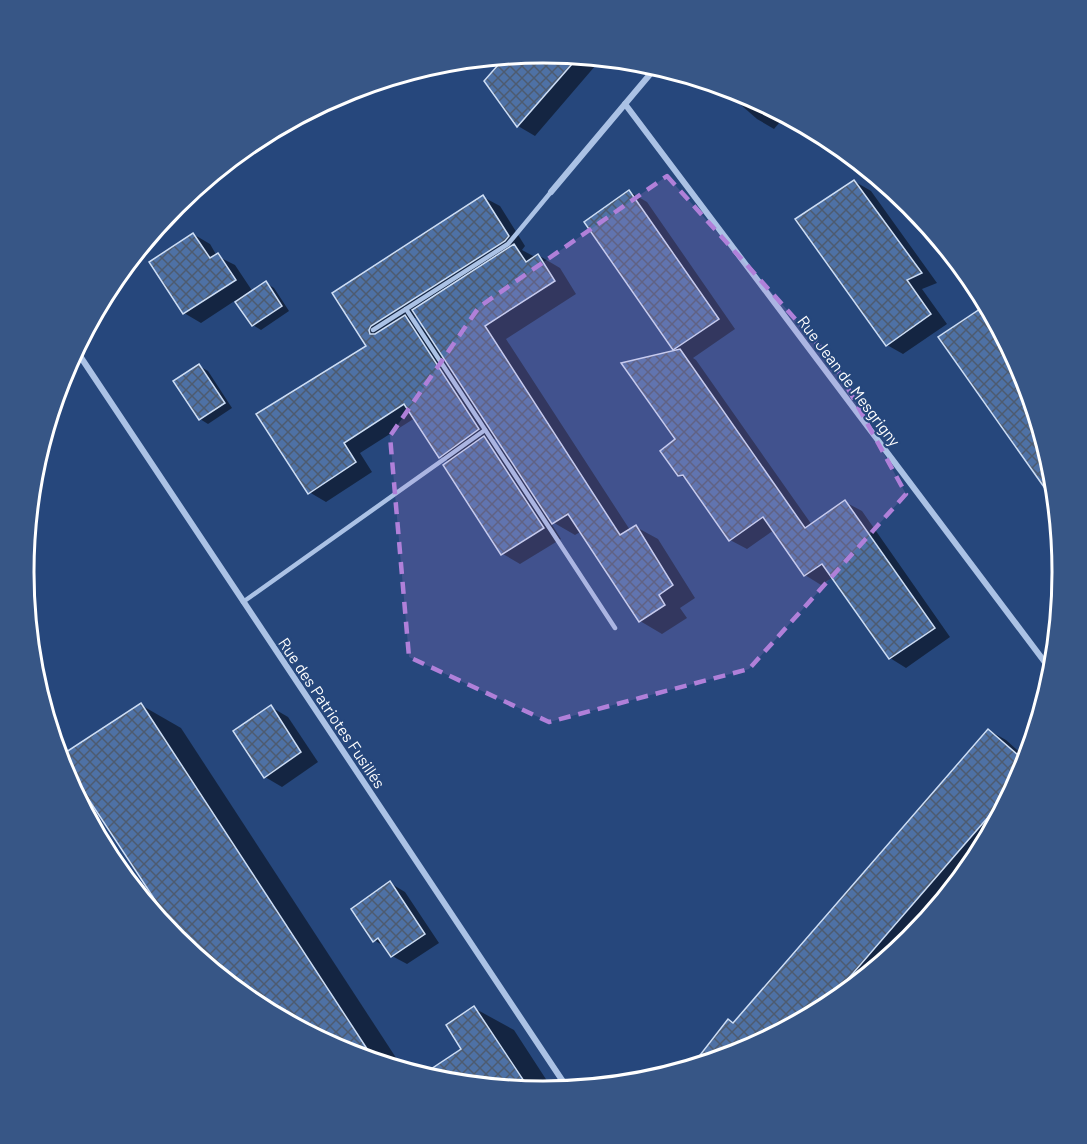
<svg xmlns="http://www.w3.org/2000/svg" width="1087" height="1144" viewBox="0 0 1087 1144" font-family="Barlow,sans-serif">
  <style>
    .shadow { fill: #0007; fill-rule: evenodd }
    .building { fill: url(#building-cross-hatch); stroke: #cdddf4; stroke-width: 1.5 }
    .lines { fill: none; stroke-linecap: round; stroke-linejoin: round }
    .lane { stroke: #abc2e5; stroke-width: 4.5 }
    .street { stroke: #abc2e5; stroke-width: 6 }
    .marked { fill: #b080d9; fill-opacity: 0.2; stroke: #b080d9; stroke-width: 4.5; stroke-dasharray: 12 8; stroke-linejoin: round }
    .labels { text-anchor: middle; stroke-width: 4.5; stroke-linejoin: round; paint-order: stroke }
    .street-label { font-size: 16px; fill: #fff; stroke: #26477c }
    .rim { fill: none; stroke: #fff; stroke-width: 3 }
  </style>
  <defs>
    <pattern id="building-cross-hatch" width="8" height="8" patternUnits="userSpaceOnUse" patternTransform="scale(1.5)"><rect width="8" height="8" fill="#4e71a5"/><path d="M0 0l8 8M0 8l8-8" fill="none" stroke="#4d5b70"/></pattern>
  </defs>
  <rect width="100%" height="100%" fill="#26477c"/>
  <g class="shadow">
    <path d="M 544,53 L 602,58 L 535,136 L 518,126 L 486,81 L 505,59 L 503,57 Z"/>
    <path d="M 717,84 L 743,92 L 786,115 L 774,129 L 757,119 Z"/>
    <path d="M 854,181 L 871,191 L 937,283 L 922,289 L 947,324 L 903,354 L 887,345 Z"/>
    <path d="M 630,192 L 647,202 L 735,329 L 693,358 L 696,360 L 812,525 L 845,502 L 862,511 L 950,637 L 906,668 L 890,658 L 833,577 L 821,585 L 805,575 L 774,530 L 747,549 L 730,540 L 690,481 L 679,475 L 677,440 L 678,351 L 674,349 L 586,223 Z"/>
    <path d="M 483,197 L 500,206 L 525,246 L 522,250 L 535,257 L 538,255 L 560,268 L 576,294 L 506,339 L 630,530 L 636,527 L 658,539 L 695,598 L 680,608 L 687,618 L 662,634 L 640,621 L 582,531 L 575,535 L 549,520 L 561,539 L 520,564 L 503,554 L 450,462 L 440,456 L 415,418 L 360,453 L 372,472 L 326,502 L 309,492 L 368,347 L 334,294 ZM 418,316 L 427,330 L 411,321 ZM 497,437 L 506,451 L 491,442 Z"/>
    <path d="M 193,234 L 210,244 L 217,256 L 235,265 L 253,292 L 266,283 L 274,288 L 289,311 L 261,330 L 253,325 L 236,300 L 201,323 L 184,313 L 151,263 Z"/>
    <path d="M 983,309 L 992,314 L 1024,374 L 1053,471 L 1055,487 L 1040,478 Z"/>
    <path d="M 199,366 L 208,371 L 232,408 L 208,424 L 200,419 Z"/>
    <path d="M 141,705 L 181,728 L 404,1070 L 344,1052 L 255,1004 L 190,950 L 62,756 Z"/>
    <path d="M 271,707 L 288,717 L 318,762 L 282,787 L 265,777 Z"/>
    <path d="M 988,730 L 1006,740 L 1027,759 L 1023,771 L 975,861 L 901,948 L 832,1004 L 742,1052 L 692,1067 L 734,1024 Z"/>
    <path d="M 390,883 L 405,892 L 439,943 L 407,964 L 392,956 L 387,948 L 374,940 Z"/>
    <path d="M 474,1008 L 514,1030 L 553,1090 L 543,1091 L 442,1081 L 424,1076 L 463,1049 Z"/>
  </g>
  <g class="building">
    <path d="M 544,52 L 579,56 L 517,127 L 484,81 L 506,56 Z"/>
    <path d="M 854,180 L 922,273 L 907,280 L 931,314 L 886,346 L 795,219 Z"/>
    <path d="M 629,190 L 719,319 L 673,350 L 584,222 Z"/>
    <path d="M 483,195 L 509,236 L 505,241 L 371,326 L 369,330 L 370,334 L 375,334 L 405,315 L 479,429 L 439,458 L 404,404 L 344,443 L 356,462 L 308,494 L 256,414 L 366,346 L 332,293 Z"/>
    <path d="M 193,233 L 210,258 L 218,253 L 236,280 L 183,314 L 149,262 Z"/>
    <path d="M 514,244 L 526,262 L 538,254 L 555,281 L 485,326 L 620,535 L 636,525 L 673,585 L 659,595 L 665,605 L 639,622 L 568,514 L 552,524 L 412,310 Z"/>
    <path d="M 266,281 L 282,306 L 252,326 L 235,302 Z"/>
    <path d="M 983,307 L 993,321 L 995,320 L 1024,374 L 1053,471 L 1056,504 L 938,337 Z"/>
    <path d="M 680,349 L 805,528 L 845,500 L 935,628 L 889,659 L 822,564 L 804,576 L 763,517 L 729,541 L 683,475 L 678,476 L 660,451 L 675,439 L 621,363 Z"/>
    <path d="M 199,364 L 225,403 L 199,420 L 173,381 Z"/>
    <path d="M 484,436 L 544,528 L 501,555 L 443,465 Z"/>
    <path d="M 141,703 L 375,1061 L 344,1052 L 255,1004 L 186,947 L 60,756 Z"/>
    <path d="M 271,705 L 301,752 L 264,778 L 233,731 Z"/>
    <path d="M 988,729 L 1026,762 L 1015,786 L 823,1008 L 742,1052 L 690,1068 L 728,1019 L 733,1023 Z"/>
    <path d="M 390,881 L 425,934 L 391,957 L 378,938 L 373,942 L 351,909 Z"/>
    <path d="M 474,1006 L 530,1090 L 442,1081 L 422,1075 L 461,1049 L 446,1025 Z"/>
  </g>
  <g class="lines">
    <g class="lane">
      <path d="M 406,309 L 615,628"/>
      <path d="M 373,330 L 508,244 L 551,192"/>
      <path d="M 243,602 L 485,430"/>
    </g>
    <g class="street">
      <path d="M 657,66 L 625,104 L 1053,673"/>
      <path d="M 551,192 L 625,104"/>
      <path d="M 76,350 L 568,1089"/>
    </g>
  </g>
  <path class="marked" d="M 667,176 L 833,361 L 906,494 L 749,669 L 549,722 L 409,657 L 390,436 L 479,307 Z"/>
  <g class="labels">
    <g class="street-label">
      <text transform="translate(849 381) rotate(53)" y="6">Rue Jean de Mesgrigny</text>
      <text transform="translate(332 713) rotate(56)" y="6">Rue des Patriotes Fusillés</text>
    </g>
  </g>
  <path d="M0 0H1087V1144H0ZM34 572a509 509 0 1 1 1018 0a509 509 0 1 1-1018 0Z" fill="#375686" fill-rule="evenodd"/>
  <path class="rim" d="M34 572a509 509 0 1 1 1018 0a509 509 0 1 1-1018 0Z"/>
</svg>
